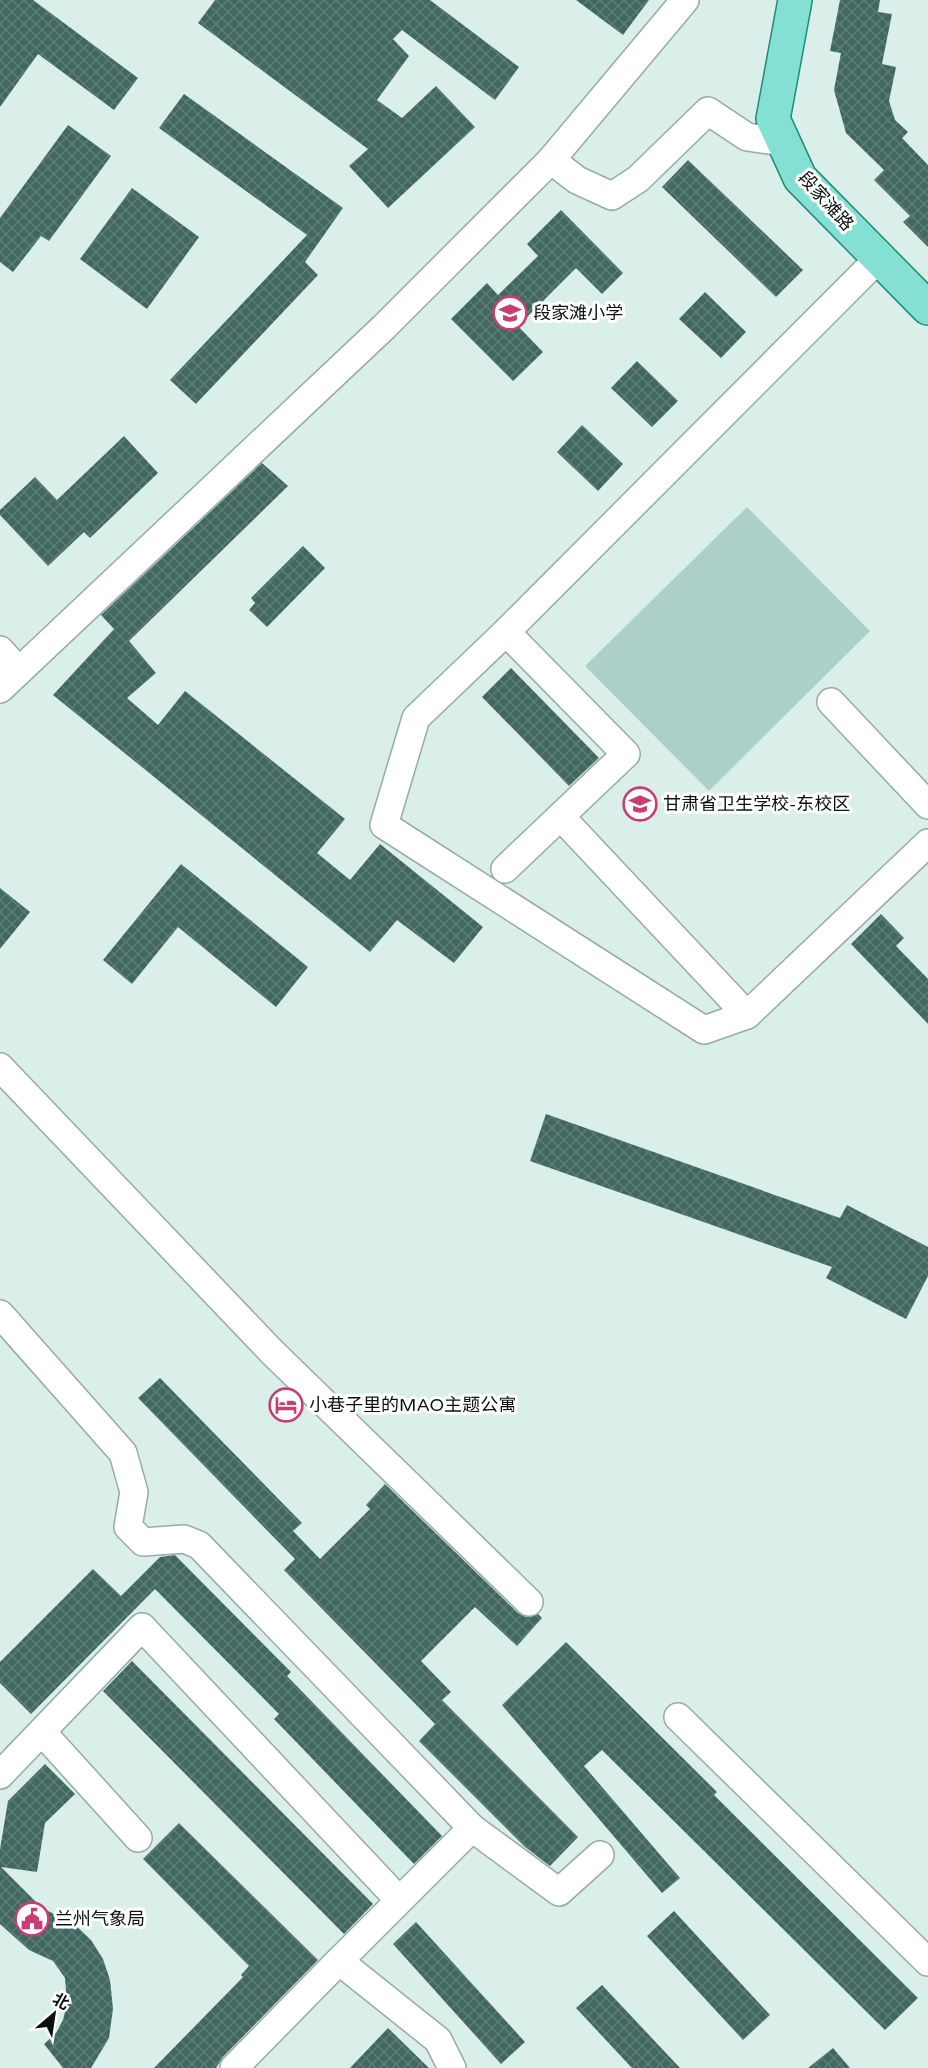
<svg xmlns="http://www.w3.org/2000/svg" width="928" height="2068" viewBox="0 0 928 2068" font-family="'Varela Round','Noto Sans SC',sans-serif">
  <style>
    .pitch { fill: #acd0c8 }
    .building { fill: url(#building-cross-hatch) }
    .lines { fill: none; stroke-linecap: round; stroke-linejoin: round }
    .minor-casing { stroke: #98aaa6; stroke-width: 30 }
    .major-casing { stroke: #238a7b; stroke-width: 36 }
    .minor { stroke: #fff; stroke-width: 27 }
    .major { stroke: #83e0d3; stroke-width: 33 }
    .labels { text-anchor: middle; stroke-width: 6; stroke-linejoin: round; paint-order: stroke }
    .street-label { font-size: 18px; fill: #0a1110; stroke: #fff }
    .poi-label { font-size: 18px; fill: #0a1110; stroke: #fff; text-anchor: start }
  </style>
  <defs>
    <pattern id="building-cross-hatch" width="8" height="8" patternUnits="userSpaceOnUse" patternTransform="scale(1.5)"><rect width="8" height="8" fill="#416860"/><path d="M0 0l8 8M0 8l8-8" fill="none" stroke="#5e7c76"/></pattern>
  </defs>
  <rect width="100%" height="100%" fill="#dbefea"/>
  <path class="pitch" d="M 747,507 L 870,631 L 709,791 L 585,666 Z"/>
  <g class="building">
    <path d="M 0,0 L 33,0 L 138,78 L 114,110 L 38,54 L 0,107 Z"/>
    <path d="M 215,0 L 430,0 L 519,67 L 495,100 L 402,30 L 393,39 L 409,56 L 377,100 L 402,118 L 436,86 L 475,127 L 388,208 L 349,166 L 368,149 L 198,23 Z"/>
    <path d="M 576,0 L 649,0 L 623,35 Z"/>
    <path d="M 840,0 L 880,0 L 878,12 L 892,14 L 882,64 L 896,67 L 889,101 L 895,120 L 908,132 L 902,138 L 928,165 L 928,247 L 903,222 L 910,216 L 874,180 L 884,170 L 846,133 L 834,90 L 841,53 L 830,51 Z"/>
    <path d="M 184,94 L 343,208 L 305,262 L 318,275 L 196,404 L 170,380 L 307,235 L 159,128 Z"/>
    <path d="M 68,125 L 111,156 L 49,241 L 41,236 L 13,272 L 0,262 L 0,218 Z"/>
    <path d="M 688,160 L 803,270 L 776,297 L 662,187 Z"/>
    <path d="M 132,188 L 199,237 L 147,309 L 80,259 Z"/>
    <path d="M 561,210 L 623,273 L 602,294 L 576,268 L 518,326 L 543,352 L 513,381 L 451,319 L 487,283 L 498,295 L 538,256 L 527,244 Z"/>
    <path d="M 705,292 L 746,332 L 721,358 L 679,319 Z"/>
    <path d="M 637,361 L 678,401 L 652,427 L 611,388 Z"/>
    <path d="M 582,425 L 623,464 L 598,491 L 557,452 Z"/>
    <path d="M 124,436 L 158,473 L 90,538 L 84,532 L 48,566 L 0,515 L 0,510 L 35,477 L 57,500 Z"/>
    <path d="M 262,463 L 288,486 L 129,641 L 156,673 L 127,698 L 158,725 L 185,691 L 345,819 L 317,853 L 350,880 L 380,844 L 483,927 L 454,963 L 397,920 L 370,952 L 53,695 L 114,629 L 101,615 Z"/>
    <path d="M 303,546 L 325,568 L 267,627 L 249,610 L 255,603 L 251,598 Z"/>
    <path d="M 511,668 L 599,758 L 569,786 L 482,697 Z"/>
    <path d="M 181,864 L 308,967 L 276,1007 L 178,927 L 132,984 L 103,960 Z"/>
    <path d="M 0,888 L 30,912 L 0,949 Z"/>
    <path d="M 881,914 L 904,938 L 896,946 L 928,979 L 928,1024 L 851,944 Z"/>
    <path d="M 546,1114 L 840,1218 L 847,1205 L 928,1247 L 928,1276 L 906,1319 L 826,1278 L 832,1267 L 530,1161 Z"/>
    <path d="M 160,1378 L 302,1523 L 293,1531 L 320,1559 L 370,1509 L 366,1505 L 385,1484 L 518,1613 L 526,1617 L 538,1614 L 542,1618 L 517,1646 L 475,1607 L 421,1661 L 451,1692 L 442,1700 L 578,1837 L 550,1866 L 525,1847 L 419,1741 L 435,1724 L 284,1570 L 295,1559 L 138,1398 Z"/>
    <path d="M 175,1555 L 291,1672 L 287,1676 L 442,1836 L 414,1864 L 274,1719 L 279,1714 L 155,1589 L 31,1714 L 0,1683 L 0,1662 L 93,1569 L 121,1596 L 160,1557 Z"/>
    <path d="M 566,1642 L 717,1792 L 714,1795 L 918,1998 L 885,2030 L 602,1750 L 584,1766 L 680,1878 L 662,1893 L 502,1705 Z"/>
    <path d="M 132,1661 L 373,1904 L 344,1934 L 103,1691 Z"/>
    <path d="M 45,1764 L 75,1794 L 45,1823 L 37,1872 L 1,1867 L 42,1908 L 74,1924 L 91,1940 L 103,1959 L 110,1980 L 113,2009 L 109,2038 L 91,2068 L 63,2068 L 44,2044 L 56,2033 L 63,2020 L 67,2004 L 65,1978 L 53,1961 L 29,1950 L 0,1924 L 0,1849 L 8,1801 Z"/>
    <path d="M 179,1823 L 318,1960 L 223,2057 L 216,2068 L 154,2068 L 243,1977 L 241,1975 L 249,1966 L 143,1859 Z"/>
    <path d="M 674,1911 L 770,2015 L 743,2040 L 647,1936 Z"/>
    <path d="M 416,1922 L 525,2042 L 501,2064 L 393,1944 Z"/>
    <path d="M 602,1985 L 680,2068 L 632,2068 L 576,2008 Z"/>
    <path d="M 388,2028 L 429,2068 L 350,2068 Z"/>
    <path d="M 833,2048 L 850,2068 L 808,2068 Z"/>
  </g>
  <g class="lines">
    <defs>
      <g id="minor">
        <path d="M 551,160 L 577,180 L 612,196 L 638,179 L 708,111 L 747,137 L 783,142"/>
        <path d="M 879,258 L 506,632 L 416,718 L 384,825 L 704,1030 L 747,1015 L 928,843"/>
        <path d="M 0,650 L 19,671"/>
        <path d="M 0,689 L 384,327 L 551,160 L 685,0"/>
        <path d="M 831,702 L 928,805"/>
        <path d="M 561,817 L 747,1015"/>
        <path d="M 505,869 L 626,754 L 506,632"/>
        <path d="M 0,1067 L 272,1352 L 529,1602"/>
        <path d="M 0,1314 L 123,1453 L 134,1492 L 128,1527 L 143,1542 L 184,1539 L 199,1545 L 472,1828 L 339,1961 L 438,2040 L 452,2068"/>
        <path d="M 678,1717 L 928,1962"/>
        <path d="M 42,1732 L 138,1838"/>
        <path d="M 0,1775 L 142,1627 L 399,1900"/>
        <path d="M 472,1828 L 559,1892 L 600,1855"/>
        <path d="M 234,2068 L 339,1961"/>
      </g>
      <path id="major" d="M 795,0 L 773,119 L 800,178 L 928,308"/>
    </defs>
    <use href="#minor" class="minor-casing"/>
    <use href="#major" class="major-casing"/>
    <use href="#minor" class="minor"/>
    <use href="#major" class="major"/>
  </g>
  <defs>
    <symbol id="school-ring" viewBox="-11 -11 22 22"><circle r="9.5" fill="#fff" stroke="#c83d74" stroke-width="1.5"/><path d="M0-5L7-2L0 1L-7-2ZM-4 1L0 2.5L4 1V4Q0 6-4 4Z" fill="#c83d74"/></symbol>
    <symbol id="university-ring" viewBox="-11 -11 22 22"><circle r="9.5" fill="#fff" stroke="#c83d74" stroke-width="1.5"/><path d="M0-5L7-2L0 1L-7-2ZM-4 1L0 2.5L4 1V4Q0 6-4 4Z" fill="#c83d74"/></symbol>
    <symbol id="hotel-ring" viewBox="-11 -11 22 22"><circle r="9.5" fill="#fff" stroke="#c83d74" stroke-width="1.5"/><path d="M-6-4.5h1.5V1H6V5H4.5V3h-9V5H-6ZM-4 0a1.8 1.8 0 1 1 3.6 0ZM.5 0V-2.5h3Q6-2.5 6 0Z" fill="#c83d74"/></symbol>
    <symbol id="civic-ring" viewBox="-11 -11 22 22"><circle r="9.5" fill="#fff" stroke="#c83d74" stroke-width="1.5"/><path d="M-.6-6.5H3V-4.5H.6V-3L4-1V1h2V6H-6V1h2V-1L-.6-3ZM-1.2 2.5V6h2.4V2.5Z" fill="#c83d74"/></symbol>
  </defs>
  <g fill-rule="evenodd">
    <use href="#school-ring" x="491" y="294" width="38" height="38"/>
    <use href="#university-ring" x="621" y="785" width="38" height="38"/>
    <use href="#hotel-ring" x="267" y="1386" width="38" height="38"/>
    <use href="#civic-ring" x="13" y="1900" width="38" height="38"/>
  </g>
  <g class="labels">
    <g class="street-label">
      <text transform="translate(826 201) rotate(48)" y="6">段家滩路</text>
    </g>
    <g class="poi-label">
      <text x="533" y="319">段家滩小学</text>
      <text x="663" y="810">甘肃省卫生学校-东校区</text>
      <text x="309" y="1411">小巷子里的MAO主题公寓</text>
      <text x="55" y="1925">兰州气象局</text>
    </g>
  </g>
  <g transform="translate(54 2014) rotate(29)" stroke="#ffffff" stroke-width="4.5" paint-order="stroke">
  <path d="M0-4.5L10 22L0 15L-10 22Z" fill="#0a1110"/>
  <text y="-9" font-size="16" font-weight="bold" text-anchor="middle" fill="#0a1110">北</text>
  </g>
</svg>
